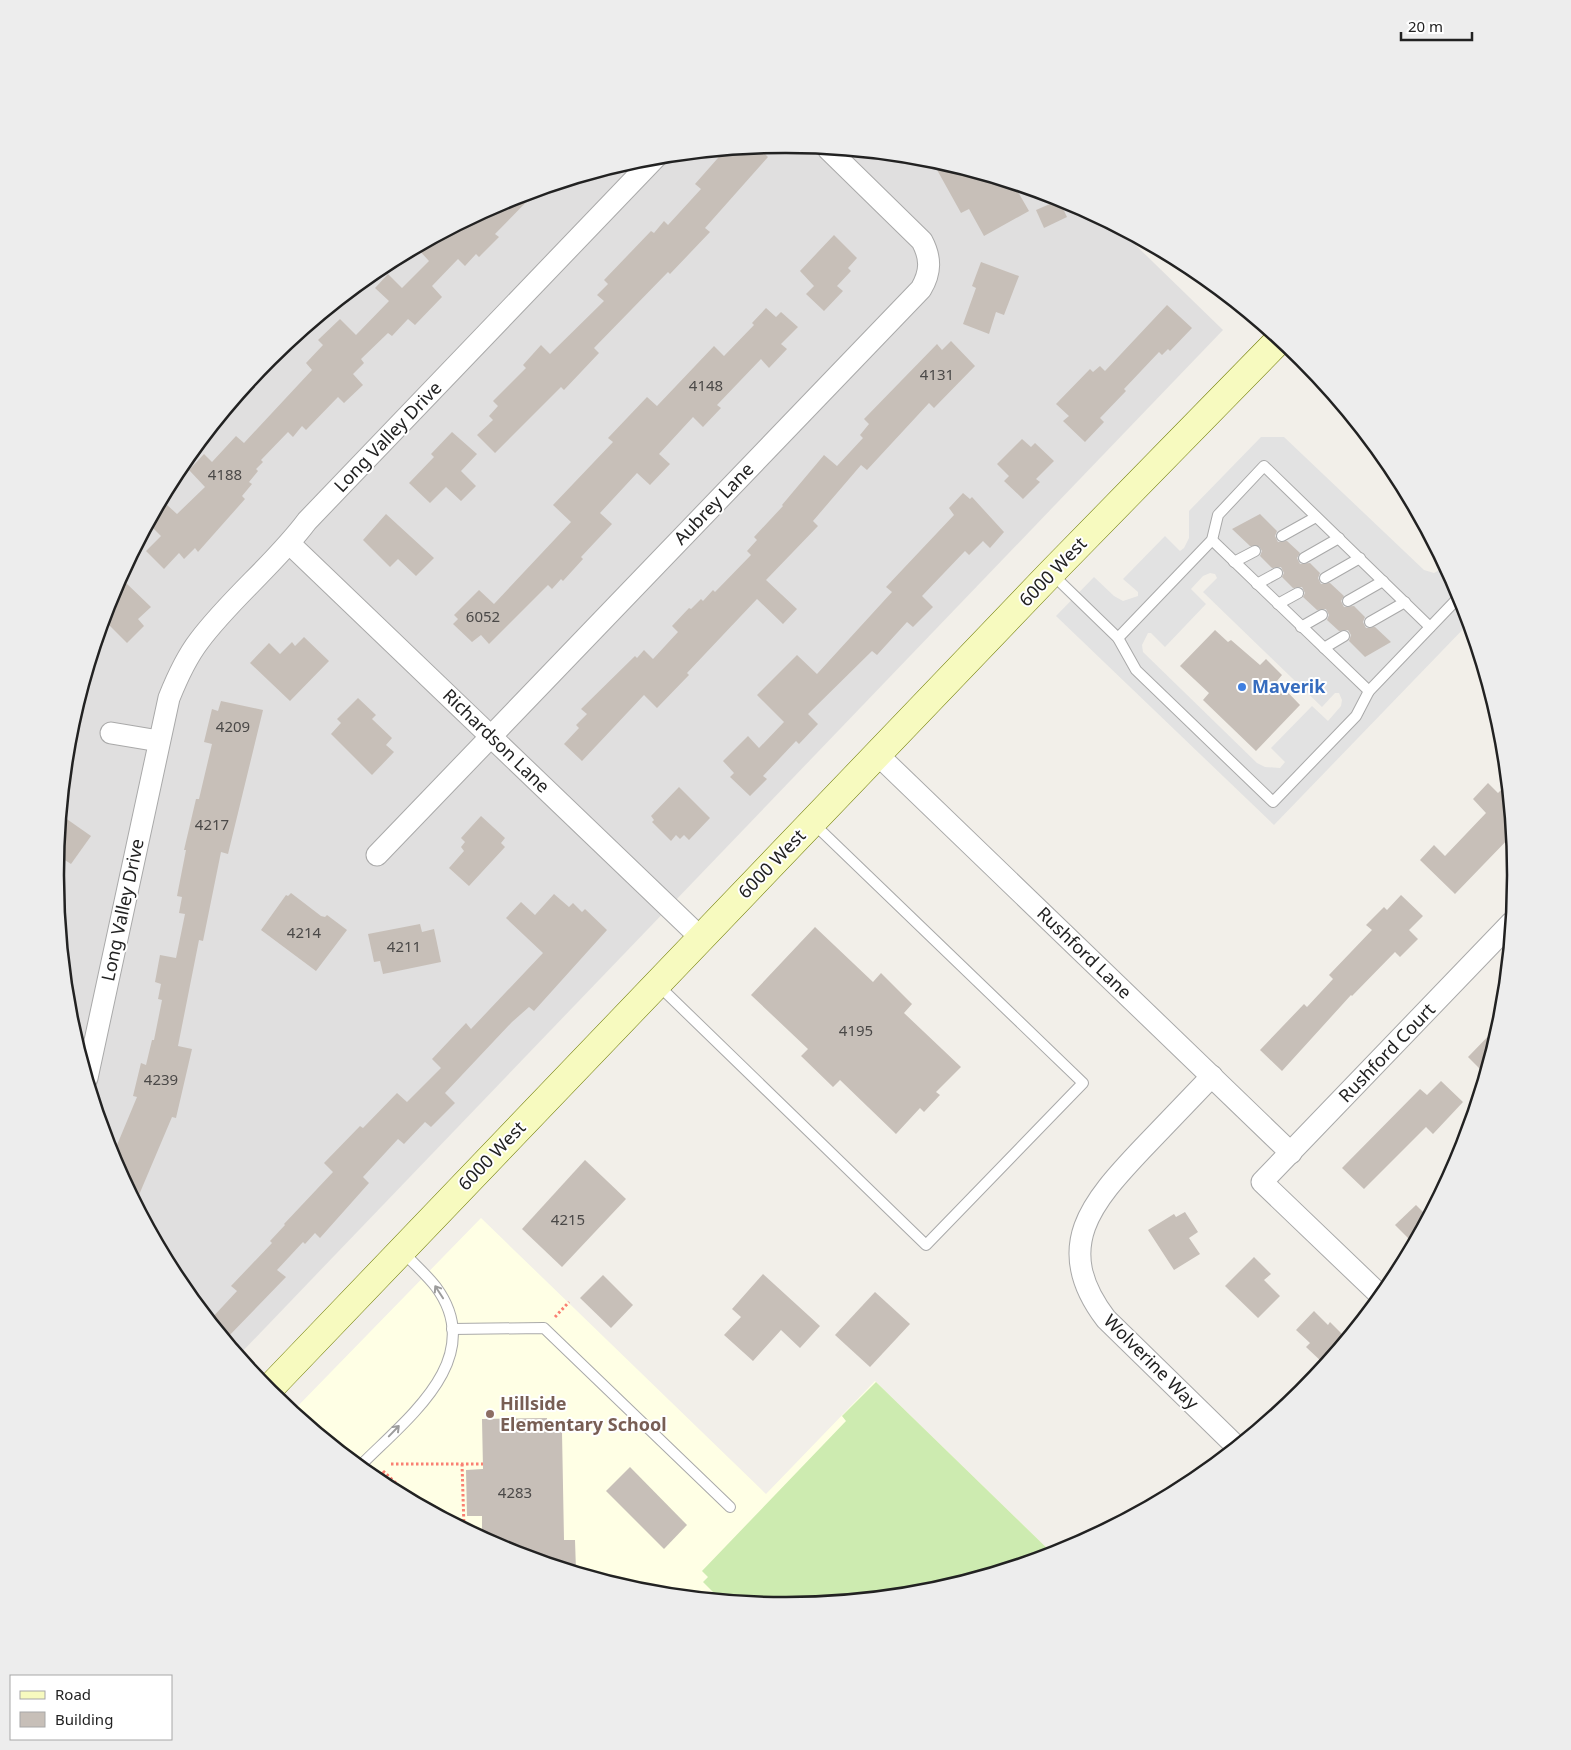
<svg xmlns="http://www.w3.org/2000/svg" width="1571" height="1750" viewBox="0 0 1571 1750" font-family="'Noto Sans',sans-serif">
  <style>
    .residential { fill: #e0dfdf }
    .education { fill: #ffffe5 }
    .grass { fill: #cdebb0 }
    .parking { fill: #e2e2e2; fill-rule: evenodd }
    .building { fill: #c7bfb8 }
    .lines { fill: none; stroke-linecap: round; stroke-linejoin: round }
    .lane-casing { stroke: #a9a9a9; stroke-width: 12 }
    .street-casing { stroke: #a9a9a9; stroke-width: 23 }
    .secondary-casing { stroke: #707d05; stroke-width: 29 }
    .path { stroke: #fa8072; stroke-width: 3; stroke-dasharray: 2.5 2.5; stroke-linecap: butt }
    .lane { stroke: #fff; stroke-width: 10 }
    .street { stroke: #fff; stroke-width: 21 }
    .secondary { stroke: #f7fabf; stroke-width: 28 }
    .oneway { stroke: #9c9c9c }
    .shop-dot { fill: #3f7fe0; stroke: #fff; stroke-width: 2 }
    .education-dot { fill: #8d6e63; stroke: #fff; stroke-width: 2 }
    .labels { text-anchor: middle; stroke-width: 4; stroke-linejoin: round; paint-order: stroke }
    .number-label { font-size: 15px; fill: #4b4948 }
    .street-label { font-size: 18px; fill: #222; stroke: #fff }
    .shop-label { font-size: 18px; font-weight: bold; fill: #366cbe; stroke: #fff; text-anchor: start }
    .education-label { font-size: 18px; font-weight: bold; fill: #785e54; stroke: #fff; text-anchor: start }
    .rim { fill: none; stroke: #222; stroke-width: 2.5 }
  </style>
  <rect width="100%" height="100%" fill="#f2efe9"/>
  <path class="residential" d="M 786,145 L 928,159 L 1065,200 L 1118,228 L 1223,330 L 239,1355 L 178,1281 L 111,1154 L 69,1017 L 55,875 L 69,732 L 111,595 L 178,469 L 269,358 L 380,267 L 506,200 L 643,158 Z"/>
  <path class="education" d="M 481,1218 L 766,1494 L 875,1381 L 1053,1554 L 928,1592 L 785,1605 L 643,1591 L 506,1550 L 379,1482 L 293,1411 Z"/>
  <path class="grass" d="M 876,1382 L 1053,1554 L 928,1592 L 785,1605 L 720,1599 L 703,1582 L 708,1577 L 702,1571 L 846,1421 L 842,1416 Z"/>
  <path class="parking" d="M 1261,437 L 1284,437 L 1424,570 L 1434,573 L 1445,567 L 1460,596 L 1469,623 L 1274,825 L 1056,616 L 1094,577 L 1114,596 L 1123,601 L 1138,596 L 1138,592 L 1123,579 L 1165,536 L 1180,551 L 1184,548 L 1189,538 L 1189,511 ZM 1210,573 L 1215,574 L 1217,578 L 1203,592 L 1322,707 L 1335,693 L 1339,693 L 1342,700 L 1341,706 L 1328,721 L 1312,706 L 1271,748 L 1285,762 L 1280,768 L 1265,767 L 1257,763 L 1143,652 L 1142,645 L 1148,633 L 1151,633 L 1165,647 L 1206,604 L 1191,589 L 1203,576 Z"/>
  <g class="building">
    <path d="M 758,147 L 768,157 L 705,228 L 710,232 L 670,274 L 668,272 L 594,348 L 599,353 L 564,390 L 561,387 L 495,453 L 477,435 L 493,420 L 489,416 L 498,406 L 493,401 L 526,368 L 523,365 L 541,345 L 550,354 L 604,301 L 597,295 L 608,284 L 604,280 L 651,231 L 654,233 L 664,221 L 668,225 L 701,189 L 695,184 L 725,150 Z"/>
    <path d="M 931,159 L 1014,185 L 1029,211 L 984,236 L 969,209 L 961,213 Z"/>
    <path d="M 537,191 L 495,234 L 499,237 L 479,257 L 476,254 L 465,266 L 458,259 L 432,286 L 442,297 L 415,325 L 408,319 L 392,336 L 388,333 L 361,359 L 364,363 L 353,374 L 363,385 L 344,403 L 338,397 L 306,430 L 302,426 L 293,437 L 288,432 L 261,460 L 263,462 L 256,469 L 258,471 L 249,482 L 252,484 L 242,496 L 245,499 L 198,552 L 195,548 L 184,559 L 179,553 L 164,569 L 146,551 L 161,536 L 149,524 L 152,519 L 166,504 L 177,514 L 205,487 L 189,470 L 204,454 L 212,462 L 236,436 L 244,443 L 312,370 L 306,363 L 323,345 L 318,340 L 340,319 L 356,335 L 389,301 L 375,288 L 388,274 L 402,288 L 429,261 L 417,248 L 506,200 Z"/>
    <path d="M 1059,200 L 1067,217 L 1044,228 L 1036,210 Z"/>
    <path d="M 834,235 L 857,258 L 848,268 L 851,271 L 837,286 L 843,291 L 824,311 L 806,294 L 814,286 L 800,271 Z"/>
    <path d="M 981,262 L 1019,276 L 1004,315 L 996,312 L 989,334 L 963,324 L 976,288 L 972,286 Z"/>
    <path d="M 1167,305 L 1192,328 L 1170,351 L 1168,349 L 1162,355 L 1159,352 L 1124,389 L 1126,391 L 1100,418 L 1104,422 L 1085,442 L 1063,421 L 1069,416 L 1056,404 L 1090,369 L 1093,372 L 1100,366 L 1105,371 Z"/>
    <path d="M 766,308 L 776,317 L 781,312 L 798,327 L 781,344 L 787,349 L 769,368 L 761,359 L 717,405 L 721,408 L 703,427 L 693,417 L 659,454 L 670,464 L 650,485 L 637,473 L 600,513 L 612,524 L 581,557 L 583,559 L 563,581 L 561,579 L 552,589 L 548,585 L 489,644 L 481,635 L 472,642 L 453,624 L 458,619 L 454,615 L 479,590 L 494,604 L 571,522 L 553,505 L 613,442 L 608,438 L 647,397 L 657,406 L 714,346 L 724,356 L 754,325 L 752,323 Z"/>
    <path d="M 951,341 L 975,366 L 934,408 L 929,403 L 867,470 L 861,465 L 813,521 L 818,526 L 766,580 L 797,609 L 783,624 L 757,599 L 687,673 L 689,675 L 657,708 L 644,695 L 582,761 L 564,744 L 579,728 L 576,725 L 587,714 L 581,709 L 635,656 L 637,658 L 644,650 L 653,659 L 678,632 L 672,626 L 689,608 L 691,609 L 701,599 L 703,601 L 713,590 L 715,592 L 751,555 L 747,551 L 757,540 L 754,537 L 783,506 L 782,505 L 824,455 L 837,466 L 863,438 L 860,435 L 869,424 L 864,419 L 937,344 L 942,350 Z"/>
    <path d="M 452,432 L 477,454 L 461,471 L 476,486 L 461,501 L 446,487 L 430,503 L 409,483 L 434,457 L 431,454 Z"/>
    <path d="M 1022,439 L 1031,447 L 1035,443 L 1054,461 L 1036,479 L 1040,482 L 1023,499 L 1004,481 L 1009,476 L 997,464 Z"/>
    <path d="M 963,493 L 970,499 L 972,497 L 1004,532 L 990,548 L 983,541 L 969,555 L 965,551 L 922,596 L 933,607 L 913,627 L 907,622 L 877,655 L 872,651 L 808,714 L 818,724 L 799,744 L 796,741 L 763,776 L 767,779 L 750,796 L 730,777 L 734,773 L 723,761 L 748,736 L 759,748 L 784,722 L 757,695 L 797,655 L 817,674 L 892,592 L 886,587 L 954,515 L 949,508 Z"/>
    <path d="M 386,514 L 434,558 L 416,576 L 398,559 L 390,567 L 363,540 Z"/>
    <path d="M 1260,514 L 1277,531 L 1275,536 L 1278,542 L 1287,541 L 1300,553 L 1297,558 L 1300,564 L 1310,563 L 1320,573 L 1318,578 L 1321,584 L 1330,583 L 1344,596 L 1341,601 L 1344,607 L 1354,606 L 1365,617 L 1363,622 L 1366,628 L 1375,627 L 1391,642 L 1365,657 L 1349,641 L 1351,635 L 1348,630 L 1339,631 L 1327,620 L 1329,615 L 1326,609 L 1317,610 L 1303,597 L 1305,593 L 1302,587 L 1293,588 L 1282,577 L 1284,573 L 1281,567 L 1272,568 L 1260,556 L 1262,551 L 1259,546 L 1250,546 L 1232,529 Z"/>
    <path d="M 125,582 L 151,607 L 138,619 L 144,626 L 127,643 L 103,619 L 111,596 Z"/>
    <path d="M 1215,630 L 1228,642 L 1231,640 L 1260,665 L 1266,659 L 1282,675 L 1277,681 L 1300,705 L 1256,751 L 1203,700 L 1209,693 L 1180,666 Z"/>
    <path d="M 304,637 L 329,661 L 290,701 L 250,663 L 269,643 L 280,654 L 292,642 L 295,646 Z"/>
    <path d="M 358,698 L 376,715 L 372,719 L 392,738 L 386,745 L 394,752 L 372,775 L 331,734 L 341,723 L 337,719 Z"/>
    <path d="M 221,701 L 263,710 L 228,854 L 221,852 L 203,941 L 199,940 L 178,1046 L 192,1049 L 176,1118 L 172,1117 L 136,1202 L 112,1157 L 137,1097 L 133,1096 L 141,1063 L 146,1065 L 152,1040 L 154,1040 L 162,1000 L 158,999 L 161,984 L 155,982 L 160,955 L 176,958 L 185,914 L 179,913 L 182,897 L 177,896 L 186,850 L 184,850 L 196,799 L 199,799 L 212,744 L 204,742 L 212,709 L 218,711 Z"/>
    <path d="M 1488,783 L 1498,793 L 1507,784 L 1512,835 L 1455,894 L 1420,860 L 1434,845 L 1445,856 L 1486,813 L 1473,799 Z"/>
    <path d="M 679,787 L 710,818 L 689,840 L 684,835 L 680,839 L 676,835 L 671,841 L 652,822 L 654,820 L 651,816 Z"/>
    <path d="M 61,815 L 91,836 L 71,864 L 57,855 Z"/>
    <path d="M 481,816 L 505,838 L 501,843 L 505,847 L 469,886 L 449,868 L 464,851 L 461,847 L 465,842 L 461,838 Z"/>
    <path d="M 291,893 L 321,916 L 325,917 L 327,915 L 347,930 L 316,971 L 261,930 L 286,895 L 288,896 Z"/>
    <path d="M 554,894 L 569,907 L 573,903 L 582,912 L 585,909 L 607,930 L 534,1011 L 529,1007 L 512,1022 L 445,1093 L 455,1103 L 431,1127 L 425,1122 L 404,1144 L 398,1139 L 363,1177 L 369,1183 L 320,1238 L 315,1233 L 305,1244 L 303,1242 L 277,1270 L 286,1277 L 226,1339 L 210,1320 L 237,1291 L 231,1286 L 272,1243 L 270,1241 L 285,1225 L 284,1224 L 333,1172 L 324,1163 L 360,1126 L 363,1128 L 397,1093 L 407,1102 L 441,1068 L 432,1059 L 466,1023 L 471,1029 L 543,953 L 506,918 L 521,902 L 535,915 Z"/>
    <path d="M 1401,895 L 1423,916 L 1409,930 L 1418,939 L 1400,957 L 1395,952 L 1352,996 L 1351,995 L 1282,1071 L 1260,1050 L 1304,1004 L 1307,1007 L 1333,979 L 1329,975 L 1372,930 L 1366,925 L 1384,907 L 1387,910 Z"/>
    <path d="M 420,924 L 422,932 L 434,929 L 441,962 L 383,974 L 380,961 L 374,962 L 368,934 Z"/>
    <path d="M 815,927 L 873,982 L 881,973 L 912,1004 L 904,1013 L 961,1067 L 936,1092 L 940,1095 L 924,1112 L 920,1108 L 896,1134 L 840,1080 L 833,1087 L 801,1056 L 808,1049 L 751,995 Z"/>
    <path d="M 1500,1024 L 1490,1056 L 1485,1074 L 1468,1057 Z"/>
    <path d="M 1441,1081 L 1463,1102 L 1433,1134 L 1426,1127 L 1364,1189 L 1342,1168 L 1420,1089 L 1427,1095 Z"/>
    <path d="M 585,1160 L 626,1199 L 562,1267 L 522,1229 Z"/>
    <path d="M 1416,1205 L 1427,1216 L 1413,1243 L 1395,1225 Z"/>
    <path d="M 1185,1212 L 1198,1232 L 1189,1238 L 1200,1254 L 1174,1270 L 1148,1230 L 1174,1214 L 1176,1217 Z"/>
    <path d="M 1254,1257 L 1271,1274 L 1264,1280 L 1280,1296 L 1258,1318 L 1225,1286 Z"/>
    <path d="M 763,1274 L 820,1326 L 800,1348 L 781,1330 L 753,1361 L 724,1335 L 741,1317 L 732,1309 Z"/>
    <path d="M 603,1275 L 633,1305 L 611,1328 L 580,1298 Z"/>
    <path d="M 875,1292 L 910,1324 L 870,1367 L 835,1335 Z"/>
    <path d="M 1314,1311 L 1328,1325 L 1330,1322 L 1346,1338 L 1328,1360 L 1323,1363 L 1306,1347 L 1310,1343 L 1296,1330 Z"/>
    <path d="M 547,1418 L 547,1432 L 562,1432 L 564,1540 L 575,1540 L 576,1571 L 506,1550 L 482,1537 L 482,1516 L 467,1516 L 466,1470 L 483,1469 L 482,1419 Z"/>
    <path d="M 630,1467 L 687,1525 L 664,1549 L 606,1491 Z"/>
  </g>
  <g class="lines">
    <defs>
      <g id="lane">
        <path d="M 1282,536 L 1316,517"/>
        <path d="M 1212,540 L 1369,691"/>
        <path d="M 1304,558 L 1339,538"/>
        <path d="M 1234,562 L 1255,551"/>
        <path d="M 1052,574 L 1118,638 L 1136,670 L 1273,802 L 1356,716 L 1369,691 L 1460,596"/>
        <path d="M 1325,578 L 1360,558"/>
        <path d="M 1257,584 L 1277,573"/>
        <path d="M 1348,601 L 1383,581"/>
        <path d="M 1278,604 L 1298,593"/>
        <path d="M 1370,622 L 1405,602"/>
        <path d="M 1301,627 L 1322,615"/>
        <path d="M 1118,638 L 1212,540 L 1218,515 L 1264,466 L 1430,627"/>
        <path d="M 1324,648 L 1344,636"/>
        <path d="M 657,984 L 926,1245 L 1083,1083 L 813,823"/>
        <path d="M 452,1329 L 544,1328 L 730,1507"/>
        <path d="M 360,1466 C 405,1420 489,1359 436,1287 C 426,1274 413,1263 402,1251"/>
      </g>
      <g id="street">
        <path d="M 290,544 L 701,938"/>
        <path d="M 111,733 L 159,741"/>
        <path d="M 877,754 L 1291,1153"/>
        <path d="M 377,855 L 921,289 C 931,272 931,258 922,241 L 828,149"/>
        <path d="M 1212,1076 C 1189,1100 1166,1124 1143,1148 C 1092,1202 1051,1247 1106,1319 L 1236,1446"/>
        <path d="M 87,1078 L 169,698 C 177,678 186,658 199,641 C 231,598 275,564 307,521 L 656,157"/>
        <path d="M 1381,1296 L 1262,1182 L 1511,923"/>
      </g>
      <path id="secondary" d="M 268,1390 L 1051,573 L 1279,340"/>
    </defs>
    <use href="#lane" class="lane-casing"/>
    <use href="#street" class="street-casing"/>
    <use href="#secondary" class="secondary-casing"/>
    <g class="path">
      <path d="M 555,1317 L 569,1302"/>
      <path d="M 391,1464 L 483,1464"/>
      <path d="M 462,1464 L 464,1527"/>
      <path d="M 383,1471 L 415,1501"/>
      <path d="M 383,1484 L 383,1472"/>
      <path d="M 474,1533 L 482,1533"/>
    </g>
    <use href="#lane" class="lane"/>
    <use href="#street" class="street"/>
    <use href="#secondary" class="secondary"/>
  </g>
  <defs><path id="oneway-shaft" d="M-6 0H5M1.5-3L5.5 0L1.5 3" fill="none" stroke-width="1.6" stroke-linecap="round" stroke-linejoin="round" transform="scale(1.25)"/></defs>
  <g class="oneway">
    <use href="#oneway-shaft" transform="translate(439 1292) rotate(-123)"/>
    <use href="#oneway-shaft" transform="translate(394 1431) rotate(-46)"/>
  </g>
  <circle class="shop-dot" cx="1242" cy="687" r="5"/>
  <circle class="education-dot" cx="490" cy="1414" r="5"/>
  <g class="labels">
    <g class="number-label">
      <text x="937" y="380">4131</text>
      <text x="706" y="391">4148</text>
      <text x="225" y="480">4188</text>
      <text x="483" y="622">6052</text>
      <text x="233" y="732">4209</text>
      <text x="212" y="830">4217</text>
      <text x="304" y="938">4214</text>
      <text x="404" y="952">4211</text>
      <text x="856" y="1036">4195</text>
      <text x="161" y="1085">4239</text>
      <text x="568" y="1225">4215</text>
      <text x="515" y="1498">4283</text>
    </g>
    <g class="street-label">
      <text transform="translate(388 437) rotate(-46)" y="6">Long Valley Drive</text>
      <text transform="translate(714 504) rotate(-46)" y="6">Aubrey Lane</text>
      <text transform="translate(1053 572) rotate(-46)" y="6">6000 West</text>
      <text transform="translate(496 741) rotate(44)" y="6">Richardson Lane</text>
      <text transform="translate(772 864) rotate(-46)" y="6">6000 West</text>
      <text transform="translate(123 910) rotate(-78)" y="6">Long Valley Drive</text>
      <text transform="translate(1084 953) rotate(44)" y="6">Rushford Lane</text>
      <text transform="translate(1387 1053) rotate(-46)" y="6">Rushford Court</text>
      <text transform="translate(492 1156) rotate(-46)" y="6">6000 West</text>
      <text transform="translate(1151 1362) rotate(45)" y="6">Wolverine Way</text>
    </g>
    <g class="shop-label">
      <text x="1252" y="693">Maverik</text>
    </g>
    <g class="education-label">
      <text x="500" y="1410">Hillside<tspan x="500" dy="21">Elementary School</tspan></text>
    </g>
  </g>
  <path d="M0 0H1571V1750H0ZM785 153H786A721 721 0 0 1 1507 874V876A721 721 0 0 1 786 1597H785A721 721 0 0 1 64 876V874A721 721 0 0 1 785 153Z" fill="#ededed" fill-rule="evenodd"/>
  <path class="rim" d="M785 153H786A721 721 0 0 1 1507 874V876A721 721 0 0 1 786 1597H785A721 721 0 0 1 64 876V874A721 721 0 0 1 785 153Z"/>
  <rect x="10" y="1675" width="162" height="65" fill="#ffffff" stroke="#a7a7a7"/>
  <rect x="20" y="1691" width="25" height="8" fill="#f7fabf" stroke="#a7a7a7"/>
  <text x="55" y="1700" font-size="15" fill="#222222">Road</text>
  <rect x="20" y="1712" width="25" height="15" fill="#c7bfb8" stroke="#a7a7a7"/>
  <text x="55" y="1725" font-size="15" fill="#222222">Building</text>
  <path d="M1401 32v8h71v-8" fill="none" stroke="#222222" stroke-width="2.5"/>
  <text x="1408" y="32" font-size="15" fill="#222222" stroke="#ffffff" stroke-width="4" paint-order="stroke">20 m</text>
</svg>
